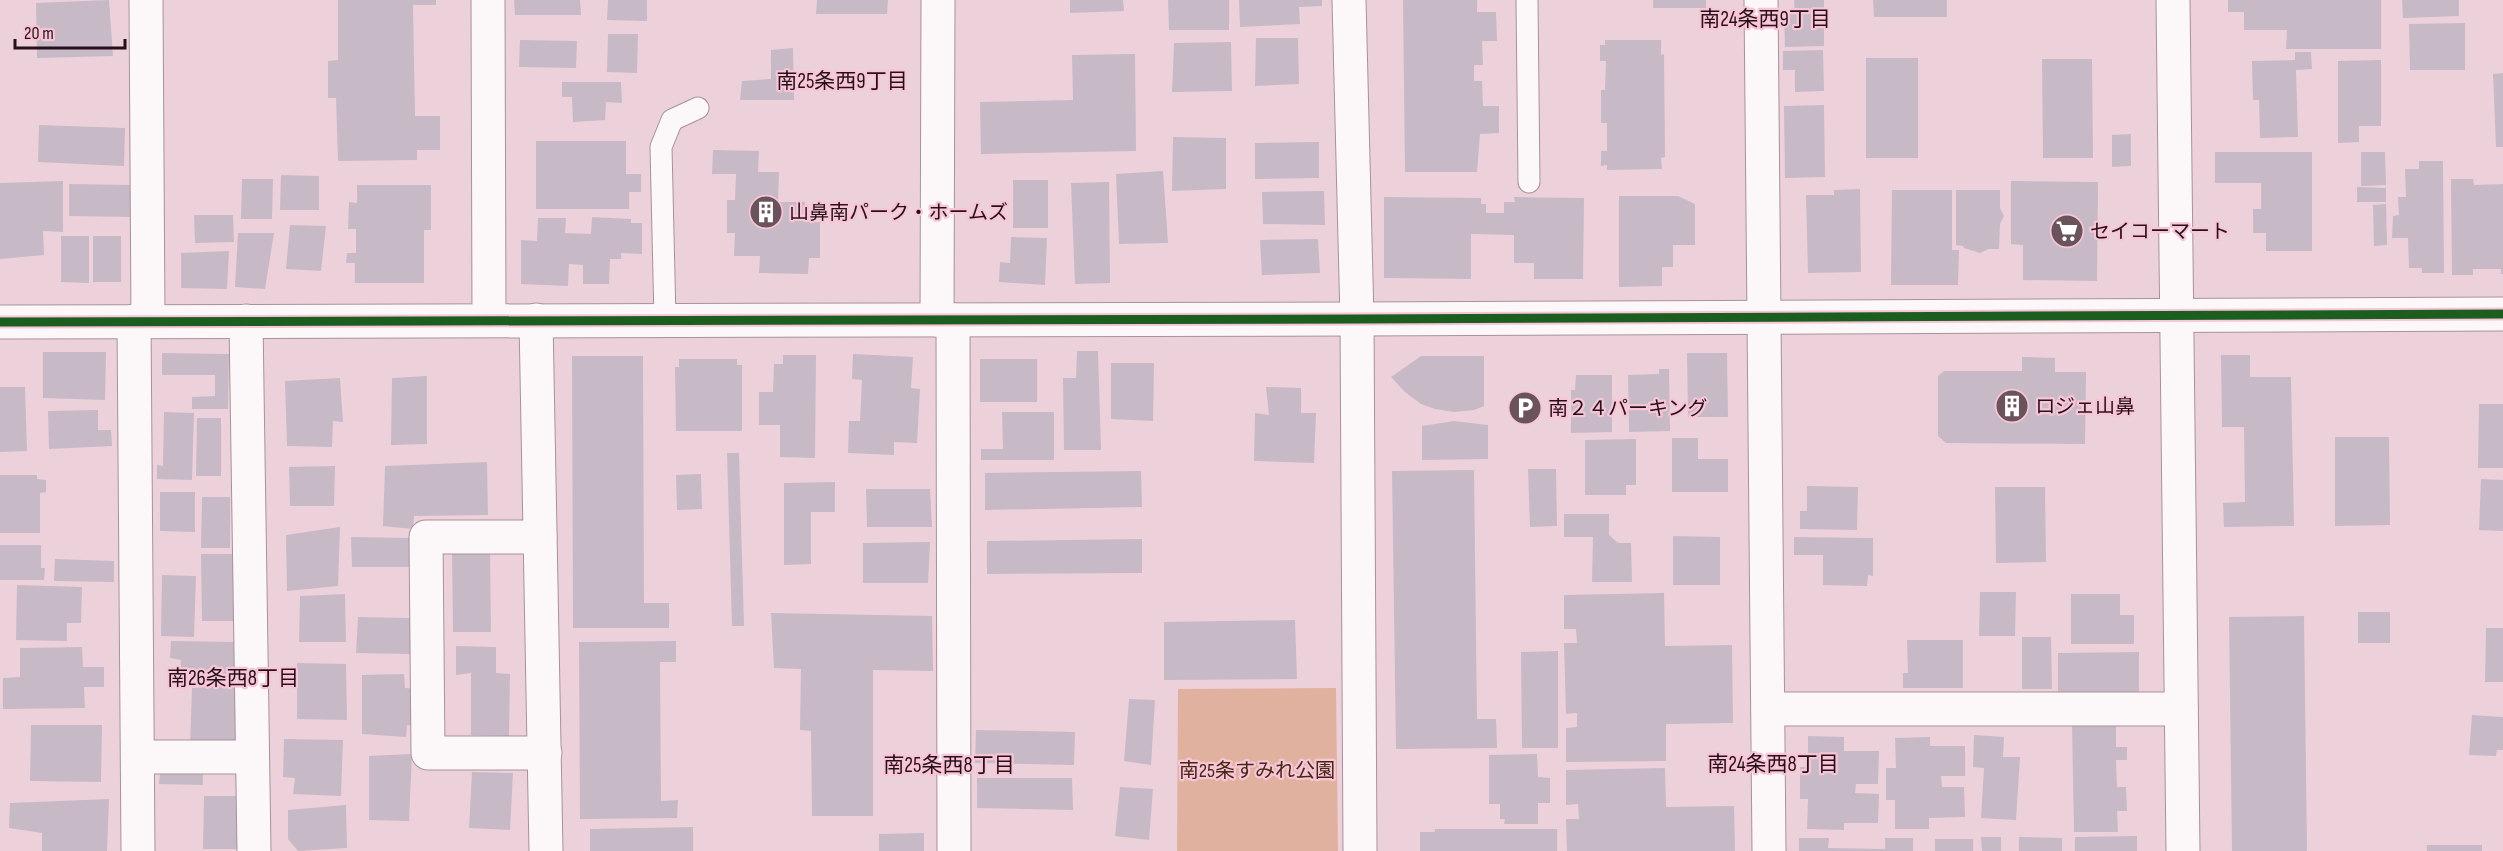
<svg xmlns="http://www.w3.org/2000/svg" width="2503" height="851" viewBox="0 0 2503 851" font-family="'Sofia Sans Condensed','Noto Sans JP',sans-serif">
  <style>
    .green { fill: #e0b19e }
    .building { fill: #c8b9c7 }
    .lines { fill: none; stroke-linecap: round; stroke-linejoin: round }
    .service-casing { stroke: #a8929a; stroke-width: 23 }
    .minor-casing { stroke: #a8929a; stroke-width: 35 }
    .tertiary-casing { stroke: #a8929a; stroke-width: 35 }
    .service { stroke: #fcf8f9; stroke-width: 21 }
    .minor { stroke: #fcf8f9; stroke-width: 33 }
    .tertiary { stroke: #fcf8f9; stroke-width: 33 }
    .cycleway-casing { stroke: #f8c5d7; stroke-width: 13 }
    .cycleway { stroke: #1b5e20; stroke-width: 9 }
    .labels { text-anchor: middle; stroke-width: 4.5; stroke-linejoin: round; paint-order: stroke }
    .poi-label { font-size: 20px; fill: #250f18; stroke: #f8c5d7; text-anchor: start }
    .park-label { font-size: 20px; fill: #432713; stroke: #f8c5d7 }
    .neighbourhood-label { font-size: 21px; fill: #250f18; stroke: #f8c5d7 }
  </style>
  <rect width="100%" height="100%" fill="#ecd1da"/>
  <path class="green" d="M 1336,688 L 1338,851 L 1177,851 L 1178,689 Z"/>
  <g class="building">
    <path d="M 109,0 L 113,56 L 37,58 L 36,3 Z"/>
    <path d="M 338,0 L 436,0 L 436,5 L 413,5 L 415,116 L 440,116 L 440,150 L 417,150 L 417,160 L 338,161 L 336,98 L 328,98 L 328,61 L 338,60 Z"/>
    <path d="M 514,0 L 580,0 L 581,15 L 515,15 Z"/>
    <path d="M 608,0 L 647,0 L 647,21 L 607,20 Z"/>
    <path d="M 817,0 L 888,0 L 887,14 L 816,14 Z"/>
    <path d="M 1070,0 L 1123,0 L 1124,11 L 1070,13 Z"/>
    <path d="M 1168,0 L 1229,0 L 1229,30 L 1169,30 Z"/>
    <path d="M 1239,0 L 1322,0 L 1322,6 L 1299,7 L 1300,24 L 1240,27 Z"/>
    <path d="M 1403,0 L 1477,0 L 1477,12 L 1496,12 L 1497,41 L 1482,41 L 1483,65 L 1474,65 L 1474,81 L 1482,81 L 1483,106 L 1499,106 L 1499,133 L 1480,134 L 1477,172 L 1405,172 Z"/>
    <rect x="1653" y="0" width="53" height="8"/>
    <path d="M 1794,0 L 1824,0 L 1824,46 L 1785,47 L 1784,14 L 1795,14 Z"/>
    <path d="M 1873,0 L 1947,0 L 1947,17 L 1874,17 Z"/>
    <path d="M 2228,0 L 2381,0 L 2381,49 L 2286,49 L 2287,30 L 2244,30 L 2244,12 L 2228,12 Z"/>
    <path d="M 2402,0 L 2459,0 L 2459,16 L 2403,18 Z"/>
    <path d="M 2465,23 L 2465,70 L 2410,70 L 2409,24 Z"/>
    <path d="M 608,34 L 638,34 L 637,73 L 607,72 Z"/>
    <path d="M 1256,38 L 1298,38 L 1299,84 L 1255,86 Z"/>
    <path d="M 520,40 L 577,41 L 576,68 L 519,67 Z"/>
    <path d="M 1605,40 L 1661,40 L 1661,55 L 1664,54 L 1665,157 L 1661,158 L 1662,169 L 1607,170 L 1607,165 L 1601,166 L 1601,151 L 1607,151 L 1607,123 L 1601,123 L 1601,90 L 1605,90 L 1606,61 L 1600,61 L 1600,45 L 1605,45 Z"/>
    <path d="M 1231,42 L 1232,91 L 1172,92 L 1174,43 Z"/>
    <path d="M 793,48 L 794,100 L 740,100 L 742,81 L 771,79 L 771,50 Z"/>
    <path d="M 1823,50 L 1824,91 L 1795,92 L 1795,70 L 1783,70 L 1783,51 Z"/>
    <path d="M 2295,52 L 2311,52 L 2312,69 L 2296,70 L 2298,137 L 2260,138 L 2259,100 L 2253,100 L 2252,61 L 2295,60 Z"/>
    <path d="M 1135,54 L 1136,151 L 981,154 L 980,102 L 1073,100 L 1072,55 Z"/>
    <rect x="1866" y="58" width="52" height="100"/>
    <path d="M 2042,59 L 2092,59 L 2093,158 L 2043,158 Z"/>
    <path d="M 2381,60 L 2381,126 L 2359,126 L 2359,142 L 2338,143 L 2338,61 Z"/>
    <path d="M 2503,73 L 2503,147 L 2496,147 L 2493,74 Z"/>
    <path d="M 562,82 L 621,82 L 622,103 L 606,102 L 605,120 L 573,122 L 572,97 L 562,97 Z"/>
    <path d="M 1824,105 L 1825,177 L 1785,178 L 1784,106 Z"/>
    <path d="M 39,125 L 125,128 L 124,166 L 38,162 Z"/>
    <path d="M 2131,134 L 2131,166 L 2112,167 L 2112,135 Z"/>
    <path d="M 1173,137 L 1226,138 L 1226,189 L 1172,191 Z"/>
    <path d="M 536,141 L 626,141 L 626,174 L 641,174 L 641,192 L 629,192 L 629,209 L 536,209 Z"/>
    <path d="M 1319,142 L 1319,178 L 1255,179 L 1255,143 Z"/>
    <path d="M 713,150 L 759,151 L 758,172 L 779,172 L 778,202 L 805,202 L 805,222 L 820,222 L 820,258 L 809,258 L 808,274 L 759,273 L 760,256 L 734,256 L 735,233 L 727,233 L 727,200 L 735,200 L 736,174 L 712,174 Z"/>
    <path d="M 2215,152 L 2312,152 L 2312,251 L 2266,251 L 2266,233 L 2253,233 L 2253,209 L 2261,209 L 2261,183 L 2215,183 Z"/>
    <path d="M 2361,152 L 2385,152 L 2386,185 L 2361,186 Z"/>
    <path d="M 2419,161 L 2443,161 L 2444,273 L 2422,273 L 2422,268 L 2409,268 L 2408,238 L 2392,238 L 2393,216 L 2399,215 L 2398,197 L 2406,197 L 2405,169 L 2419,169 Z"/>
    <path d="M 1163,171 L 1168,243 L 1119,244 L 1116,174 Z"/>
    <path d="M 281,175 L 319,176 L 319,210 L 280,210 Z"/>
    <path d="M 242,179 L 273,179 L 272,219 L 241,219 Z"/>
    <path d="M 2451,179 L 2473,179 L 2474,185 L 2503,184 L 2503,274 L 2501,274 L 2501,269 L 2473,269 L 2473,275 L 2452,275 Z"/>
    <rect x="1013" y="180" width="35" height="48"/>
    <path d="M 63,181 L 63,232 L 43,231 L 44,255 L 0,259 L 0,183 Z"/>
    <path d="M 2011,181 L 2098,182 L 2097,281 L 2023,280 L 2023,245 L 2011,244 Z"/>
    <path d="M 1109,182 L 1110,283 L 1075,284 L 1071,183 Z"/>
    <path d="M 69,184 L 131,185 L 131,217 L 69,216 Z"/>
    <path d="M 357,185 L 431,185 L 431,230 L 424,230 L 424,283 L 355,283 L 355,263 L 346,263 L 347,253 L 356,253 L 356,229 L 348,229 L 349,202 L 357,203 Z"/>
    <path d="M 2357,187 L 2386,188 L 2386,202 L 2357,202 Z"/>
    <path d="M 1860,189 L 1861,272 L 1808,273 L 1806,195 L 1834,195 L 1834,190 Z"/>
    <path d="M 1892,190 L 1952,190 L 1952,250 L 1959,250 L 1958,285 L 1891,285 Z"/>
    <path d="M 1956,190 L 2000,190 L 2000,208 L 2004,216 L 2000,224 L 1999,249 L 1989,249 L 1980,253 L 1964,248 L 1963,246 L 1956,245 Z"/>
    <path d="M 1324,191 L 1325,225 L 1263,224 L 1262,192 Z"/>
    <path d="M 1619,196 L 1678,196 L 1695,204 L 1695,245 L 1673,245 L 1673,267 L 1662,267 L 1662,286 L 1619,287 Z"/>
    <path d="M 1384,197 L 1481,198 L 1481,204 L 1486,204 L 1486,213 L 1504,213 L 1504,202 L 1515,202 L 1514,197 L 1584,198 L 1583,279 L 1534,279 L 1534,263 L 1514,263 L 1514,235 L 1471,234 L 1471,279 L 1384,278 Z"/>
    <path d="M 2386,204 L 2387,245 L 2374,246 L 2373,205 Z"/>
    <path d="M 194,215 L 233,215 L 234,242 L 195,243 Z"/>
    <path d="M 592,217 L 631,219 L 631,223 L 642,223 L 642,254 L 621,253 L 621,259 L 610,259 L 609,284 L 583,284 L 583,265 L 569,264 L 568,286 L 521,284 L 521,240 L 537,241 L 538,218 L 566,218 L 565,233 L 591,234 Z"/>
    <path d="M 290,225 L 326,226 L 321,271 L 286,269 Z"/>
    <path d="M 238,233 L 274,233 L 265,289 L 235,287 Z"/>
    <path d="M 61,236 L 89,236 L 89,283 L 61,282 Z"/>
    <rect x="93" y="236" width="28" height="46"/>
    <path d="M 1011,237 L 1047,238 L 1045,285 L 999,282 L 1000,262 L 1010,263 Z"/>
    <path d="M 1318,239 L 1320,273 L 1262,275 L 1260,240 Z"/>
    <path d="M 229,251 L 227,289 L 181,288 L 181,253 Z"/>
    <path d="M 1077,351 L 1098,351 L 1101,450 L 1064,450 L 1063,378 L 1076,378 Z"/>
    <path d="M 43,352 L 106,352 L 105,400 L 43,398 Z"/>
    <path d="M 162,353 L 229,354 L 228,409 L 192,409 L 192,397 L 215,396 L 215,375 L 162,375 Z"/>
    <path d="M 1687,353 L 1727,353 L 1728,417 L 1688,417 Z"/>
    <path d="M 853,354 L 913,357 L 911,388 L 920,389 L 917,443 L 894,442 L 894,455 L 848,453 L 849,421 L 860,421 L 862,380 L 852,379 Z"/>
    <path d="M 783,355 L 816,355 L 815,458 L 780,457 L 780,425 L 759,425 L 759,392 L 773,392 L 774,364 L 783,364 Z"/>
    <path d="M 2221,355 L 2250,355 L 2250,377 L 2291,377 L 2294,526 L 2224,527 L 2223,503 L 2245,502 L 2244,427 L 2222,427 Z"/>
    <path d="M 572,356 L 643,356 L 644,603 L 669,603 L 669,628 L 573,628 Z"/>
    <path d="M 1421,356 L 1484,356 L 1484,406 L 1474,410 L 1454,412 L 1435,409 L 1421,404 L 1405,392 L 1391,377 Z"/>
    <path d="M 2022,357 L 2055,358 L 2055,372 L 2086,372 L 2085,444 L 1946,443 L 1938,436 L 1938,376 L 1944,371 L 2022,371 Z"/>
    <path d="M 679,359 L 737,359 L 737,365 L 742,365 L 742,431 L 676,431 L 675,367 L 679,367 Z"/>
    <rect x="980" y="359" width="57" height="43"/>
    <path d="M 1111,363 L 1154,363 L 1153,421 L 1111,419 Z"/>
    <path d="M 1659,369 L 1669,369 L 1670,431 L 1629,432 L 1628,375 L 1659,374 Z"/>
    <path d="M 1576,375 L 1612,375 L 1612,432 L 1571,433 L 1571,390 L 1575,390 Z"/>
    <path d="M 427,376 L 427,444 L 391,445 L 392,378 Z"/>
    <path d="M 340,378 L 343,422 L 333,421 L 332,447 L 287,446 L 285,381 Z"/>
    <path d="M 0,387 L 25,387 L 27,451 L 0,452 Z"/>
    <path d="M 1266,387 L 1301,388 L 1301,413 L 1316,413 L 1314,463 L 1254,461 L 1255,413 L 1269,415 Z"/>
    <path d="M 2479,404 L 2503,404 L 2503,468 L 2478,468 Z"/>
    <path d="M 98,410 L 98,430 L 111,430 L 112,446 L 49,449 L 48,411 Z"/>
    <path d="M 164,412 L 194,413 L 192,480 L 157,479 L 157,465 L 163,466 Z"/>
    <path d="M 1002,412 L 1054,412 L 1054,460 L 981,460 L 981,449 L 1003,449 Z"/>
    <path d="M 197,418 L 221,418 L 221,476 L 196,476 Z"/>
    <path d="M 1454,421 L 1488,425 L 1488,459 L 1422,460 L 1422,426 Z"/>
    <path d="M 2335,437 L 2389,437 L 2390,525 L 2335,526 Z"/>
    <path d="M 1672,438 L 1698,438 L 1698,459 L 1728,459 L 1728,492 L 1672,492 Z"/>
    <path d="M 1636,439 L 1636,485 L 1626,485 L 1626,495 L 1585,495 L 1585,440 Z"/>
    <path d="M 727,453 L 739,453 L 744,626 L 732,626 Z"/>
    <path d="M 487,462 L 488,515 L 414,516 L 413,529 L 383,526 L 385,466 Z"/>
    <path d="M 335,466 L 334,506 L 290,506 L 289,467 Z"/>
    <path d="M 1528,469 L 1556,469 L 1557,526 L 1530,527 Z"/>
    <path d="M 1474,470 L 1477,719 L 1496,719 L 1497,748 L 1396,749 L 1392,471 Z"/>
    <path d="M 1141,471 L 1142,507 L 985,510 L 985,473 Z"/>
    <path d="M 701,474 L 702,509 L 677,510 L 676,475 Z"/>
    <path d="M 0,475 L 37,475 L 37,479 L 46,480 L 46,492 L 40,493 L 40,533 L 0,533 Z"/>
    <path d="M 2481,479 L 2503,480 L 2503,531 L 2479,530 Z"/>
    <path d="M 835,482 L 835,512 L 811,512 L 811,564 L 784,565 L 784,483 Z"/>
    <path d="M 1807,486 L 1858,487 L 1857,530 L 1800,529 L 1800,511 L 1807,511 Z"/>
    <path d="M 1995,487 L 2045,487 L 2046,562 L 1996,563 Z"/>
    <path d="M 866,489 L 930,489 L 932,527 L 867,527 Z"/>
    <path d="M 160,492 L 195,492 L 195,532 L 160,531 Z"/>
    <path d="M 202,497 L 230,497 L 230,548 L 201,548 Z"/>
    <path d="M 1564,514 L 1609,514 L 1609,535 L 1618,543 L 1631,543 L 1632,582 L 1592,582 L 1593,537 L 1564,537 Z"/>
    <path d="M 340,527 L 338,586 L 287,591 L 286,535 Z"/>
    <path d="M 1673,536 L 1720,537 L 1720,585 L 1673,585 Z"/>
    <path d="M 351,537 L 413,538 L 409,567 L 352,567 Z"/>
    <path d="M 1794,537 L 1873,538 L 1873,576 L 1868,575 L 1867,586 L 1823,585 L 1823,555 L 1794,555 Z"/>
    <path d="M 1142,539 L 1142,573 L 987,574 L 987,541 Z"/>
    <path d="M 930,542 L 928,583 L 863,583 L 863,543 Z"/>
    <path d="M 0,545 L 41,545 L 41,568 L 45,568 L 44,580 L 0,580 Z"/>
    <path d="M 452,548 L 490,549 L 491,632 L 453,632 Z"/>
    <path d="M 201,554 L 233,554 L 234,621 L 202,621 Z"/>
    <path d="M 55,559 L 114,561 L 114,582 L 54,581 Z"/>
    <path d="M 162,575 L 196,576 L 194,637 L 161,636 Z"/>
    <path d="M 17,585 L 82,587 L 81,623 L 67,623 L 67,641 L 16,640 Z"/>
    <path d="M 1980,592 L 2016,592 L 2015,636 L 1979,636 Z"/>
    <path d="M 1664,593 L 1665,646 L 1732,645 L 1733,723 L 1666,724 L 1666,761 L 1566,762 L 1566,728 L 1577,727 L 1577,713 L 1566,714 L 1564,643 L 1577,643 L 1576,629 L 1564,629 L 1564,595 Z"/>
    <path d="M 345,594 L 346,642 L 299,642 L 300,596 Z"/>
    <path d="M 2071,594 L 2120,594 L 2120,615 L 2134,615 L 2134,644 L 2071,644 Z"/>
    <rect x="2358" y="612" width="32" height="31"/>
    <path d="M 771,613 L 932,616 L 933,671 L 873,670 L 873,816 L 812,816 L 811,731 L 800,730 L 801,669 L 774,668 Z"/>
    <path d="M 2304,616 L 2307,851 L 2232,851 L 2229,617 Z"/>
    <path d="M 358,617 L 410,618 L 410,654 L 356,653 Z"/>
    <path d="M 1295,620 L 1297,679 L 1164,680 L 1164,622 Z"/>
    <path d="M 2486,628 L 2503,628 L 2503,682 L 2485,682 Z"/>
    <path d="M 2022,637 L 2051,637 L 2052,689 L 2022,689 Z"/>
    <path d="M 1907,640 L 1963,640 L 1963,688 L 1903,688 L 1903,673 L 1908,673 Z"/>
    <path d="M 171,641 L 239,642 L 236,674 L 180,672 L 181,660 L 170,658 Z"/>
    <path d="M 676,641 L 676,662 L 660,662 L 661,801 L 678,800 L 677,818 L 580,819 L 579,642 Z"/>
    <path d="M 456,646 L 496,647 L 496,673 L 510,674 L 509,736 L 471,735 L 471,673 L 456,675 Z"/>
    <path d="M 82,647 L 83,667 L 104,667 L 104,687 L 84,687 L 85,708 L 3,709 L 3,678 L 20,677 L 20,648 Z"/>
    <path d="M 1558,651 L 1558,748 L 1522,748 L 1521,652 Z"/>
    <path d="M 2139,652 L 2139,695 L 2058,696 L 2058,653 Z"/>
    <path d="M 297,663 L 346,664 L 347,720 L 297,719 Z"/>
    <path d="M 404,674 L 405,688 L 420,689 L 419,727 L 407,725 L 406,737 L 362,734 L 362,675 Z"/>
    <path d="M 238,685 L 235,749 L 190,748 L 192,688 Z"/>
    <path d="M 1129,699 L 1155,700 L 1151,765 L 1124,761 Z"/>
    <path d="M 2472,715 L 2503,717 L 2503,750 L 2497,750 L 2496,756 L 2469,755 Z"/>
    <path d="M 2116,723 L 2116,747 L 2127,747 L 2127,760 L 2116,760 L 2117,787 L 2126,787 L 2127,811 L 2117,811 L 2118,832 L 2074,832 L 2072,724 Z"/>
    <path d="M 31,725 L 102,725 L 101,782 L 30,781 Z"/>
    <path d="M 976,730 L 1075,732 L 1074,765 L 975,763 Z"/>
    <path d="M 1974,735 L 2004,737 L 2003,757 L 2020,757 L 2016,820 L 1981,818 L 1984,768 L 1973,767 Z"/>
    <path d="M 1808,736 L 1844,737 L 1844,751 L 1879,751 L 1878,784 L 1856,784 L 1855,793 L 1879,794 L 1878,823 L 1844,823 L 1844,830 L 1807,829 L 1808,799 L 1800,799 L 1800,767 L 1808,767 Z"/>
    <path d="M 1930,737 L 1930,746 L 1965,746 L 1965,776 L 1941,776 L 1942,787 L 1964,787 L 1965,817 L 1929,818 L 1929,829 L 1895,829 L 1895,800 L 1886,800 L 1886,768 L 1896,768 L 1895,738 Z"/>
    <path d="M 284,739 L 343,740 L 341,796 L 293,794 L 295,778 L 283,777 Z"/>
    <path d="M 412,754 L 409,821 L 369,820 L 369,756 Z"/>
    <path d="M 1537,754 L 1538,777 L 1550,778 L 1550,803 L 1538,803 L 1538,824 L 1504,824 L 1505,819 L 1500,819 L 1500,804 L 1489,804 L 1489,755 Z"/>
    <path d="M 1665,768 L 1666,807 L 1734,806 L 1735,851 L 1567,851 L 1566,819 L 1579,819 L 1578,804 L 1566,805 L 1566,770 Z"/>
    <path d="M 472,772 L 513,773 L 510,830 L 469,828 Z"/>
    <path d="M 160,773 L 203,773 L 203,785 L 159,784 Z"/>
    <path d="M 977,778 L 1072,778 L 1073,810 L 977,808 Z"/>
    <path d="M 1120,787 L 1153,789 L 1149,840 L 1115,836 Z"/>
    <path d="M 204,796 L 247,796 L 246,849 L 203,849 Z"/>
    <path d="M 109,799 L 107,851 L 42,851 L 42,833 L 9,828 L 10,803 Z"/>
    <path d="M 346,805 L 347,848 L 298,851 L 288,839 L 288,810 Z"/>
    <path d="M 693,827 L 693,851 L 590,851 L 590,829 Z"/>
    <path d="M 1435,829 L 1557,829 L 1557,851 L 1420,851 L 1420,832 L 1435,832 Z"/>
    <path d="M 924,833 L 924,851 L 879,851 L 879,834 Z"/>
    <path d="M 2137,836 L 2137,851 L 2075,851 L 2075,837 Z"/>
    <path d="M 1981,837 L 2001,837 L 2001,851 L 1982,851 Z"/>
    <path d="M 2019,837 L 2062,838 L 2062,851 L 2019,851 Z"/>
    <path d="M 1799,838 L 1829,838 L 1828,848 L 1885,849 L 1885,838 L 1913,838 L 1913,851 L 1799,851 Z"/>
    <rect x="1935" y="839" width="38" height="12"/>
    <rect x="2427" y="845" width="55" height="6"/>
  </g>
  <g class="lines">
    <defs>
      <g id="service">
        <path d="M 1527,0 L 1529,182"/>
        <path d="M 665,320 L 661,147 L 672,120 L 698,108"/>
      </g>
      <g id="minor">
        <path d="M 146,0 L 148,321"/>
        <path d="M 488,0 L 489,320"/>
        <path d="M 1349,0 L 1357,319 L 1360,851"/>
        <path d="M 1761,0 L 1769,851"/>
        <path d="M 536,320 L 546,851"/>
        <path d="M 937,320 L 938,0"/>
        <path d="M 953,320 L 954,851"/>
        <path d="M 134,321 L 138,851"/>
        <path d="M 246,321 L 254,851"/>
        <path d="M 0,322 L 1357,319 L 2503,314"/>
        <path d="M 540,537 L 426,537 L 428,753 L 545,753"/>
        <path d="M 1768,709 L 2181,709"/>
        <path d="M 138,757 L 252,757"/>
      </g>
      <path id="tertiary" d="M 2173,0 L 2183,851"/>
    </defs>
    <use href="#service" class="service-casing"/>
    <use href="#minor" class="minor-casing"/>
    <use href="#tertiary" class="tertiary-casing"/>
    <use href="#service" class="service"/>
    <use href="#minor" class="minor"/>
    <use href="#tertiary" class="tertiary"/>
    <defs>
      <path id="cycleway" d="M 0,322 L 1357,319 L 2503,314"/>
    </defs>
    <use href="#cycleway" class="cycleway-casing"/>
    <use href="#cycleway" class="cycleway"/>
  </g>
  <defs>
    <symbol id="building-disc" viewBox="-11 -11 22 22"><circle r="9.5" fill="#6b535c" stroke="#f8c5d7"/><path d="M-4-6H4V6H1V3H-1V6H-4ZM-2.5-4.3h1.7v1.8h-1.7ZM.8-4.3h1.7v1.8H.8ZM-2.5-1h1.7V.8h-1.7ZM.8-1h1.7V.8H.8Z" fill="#fff"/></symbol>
    <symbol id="supermarket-disc" viewBox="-11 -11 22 22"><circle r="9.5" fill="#6b535c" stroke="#f8c5d7"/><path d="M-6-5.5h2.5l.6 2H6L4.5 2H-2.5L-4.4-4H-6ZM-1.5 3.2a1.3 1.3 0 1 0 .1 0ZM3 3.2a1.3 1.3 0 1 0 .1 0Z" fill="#fff"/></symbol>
    <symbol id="parking-disc" viewBox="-11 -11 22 22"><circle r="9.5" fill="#6b535c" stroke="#f8c5d7"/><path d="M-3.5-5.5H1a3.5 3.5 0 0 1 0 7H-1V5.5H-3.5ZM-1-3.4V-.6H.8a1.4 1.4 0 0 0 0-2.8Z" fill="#fff"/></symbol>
  </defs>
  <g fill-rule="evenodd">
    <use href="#building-disc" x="747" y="193" width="38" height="38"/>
    <use href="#supermarket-disc" x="2048" y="212" width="38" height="38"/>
    <use href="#building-disc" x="1993" y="387" width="38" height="38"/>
    <use href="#parking-disc" x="1506" y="389" width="38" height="38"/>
  </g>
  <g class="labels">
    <g class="poi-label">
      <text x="789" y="219">山鼻南パーク・ホームズ</text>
      <text x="2090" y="238">セイコーマート</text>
      <text x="2035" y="413">ロジェ山鼻</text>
      <text x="1548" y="415">南２４パーキング</text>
    </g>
    <g class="park-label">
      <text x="1257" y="777">南25条すみれ公園</text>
    </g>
    <g class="neighbourhood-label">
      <text x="1765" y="26">南24条西9丁目</text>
      <text x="842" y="88">南25条西9丁目</text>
      <text x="233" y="685">南26条西8丁目</text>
      <text x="1773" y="771">南24条西8丁目</text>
      <text x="949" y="772">南25条西8丁目</text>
    </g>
  </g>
  <path d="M15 39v9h110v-9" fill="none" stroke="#250f18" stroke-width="3"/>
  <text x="24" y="39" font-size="18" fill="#250f18" stroke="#f8c5d7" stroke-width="4.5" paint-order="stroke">20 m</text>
</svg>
